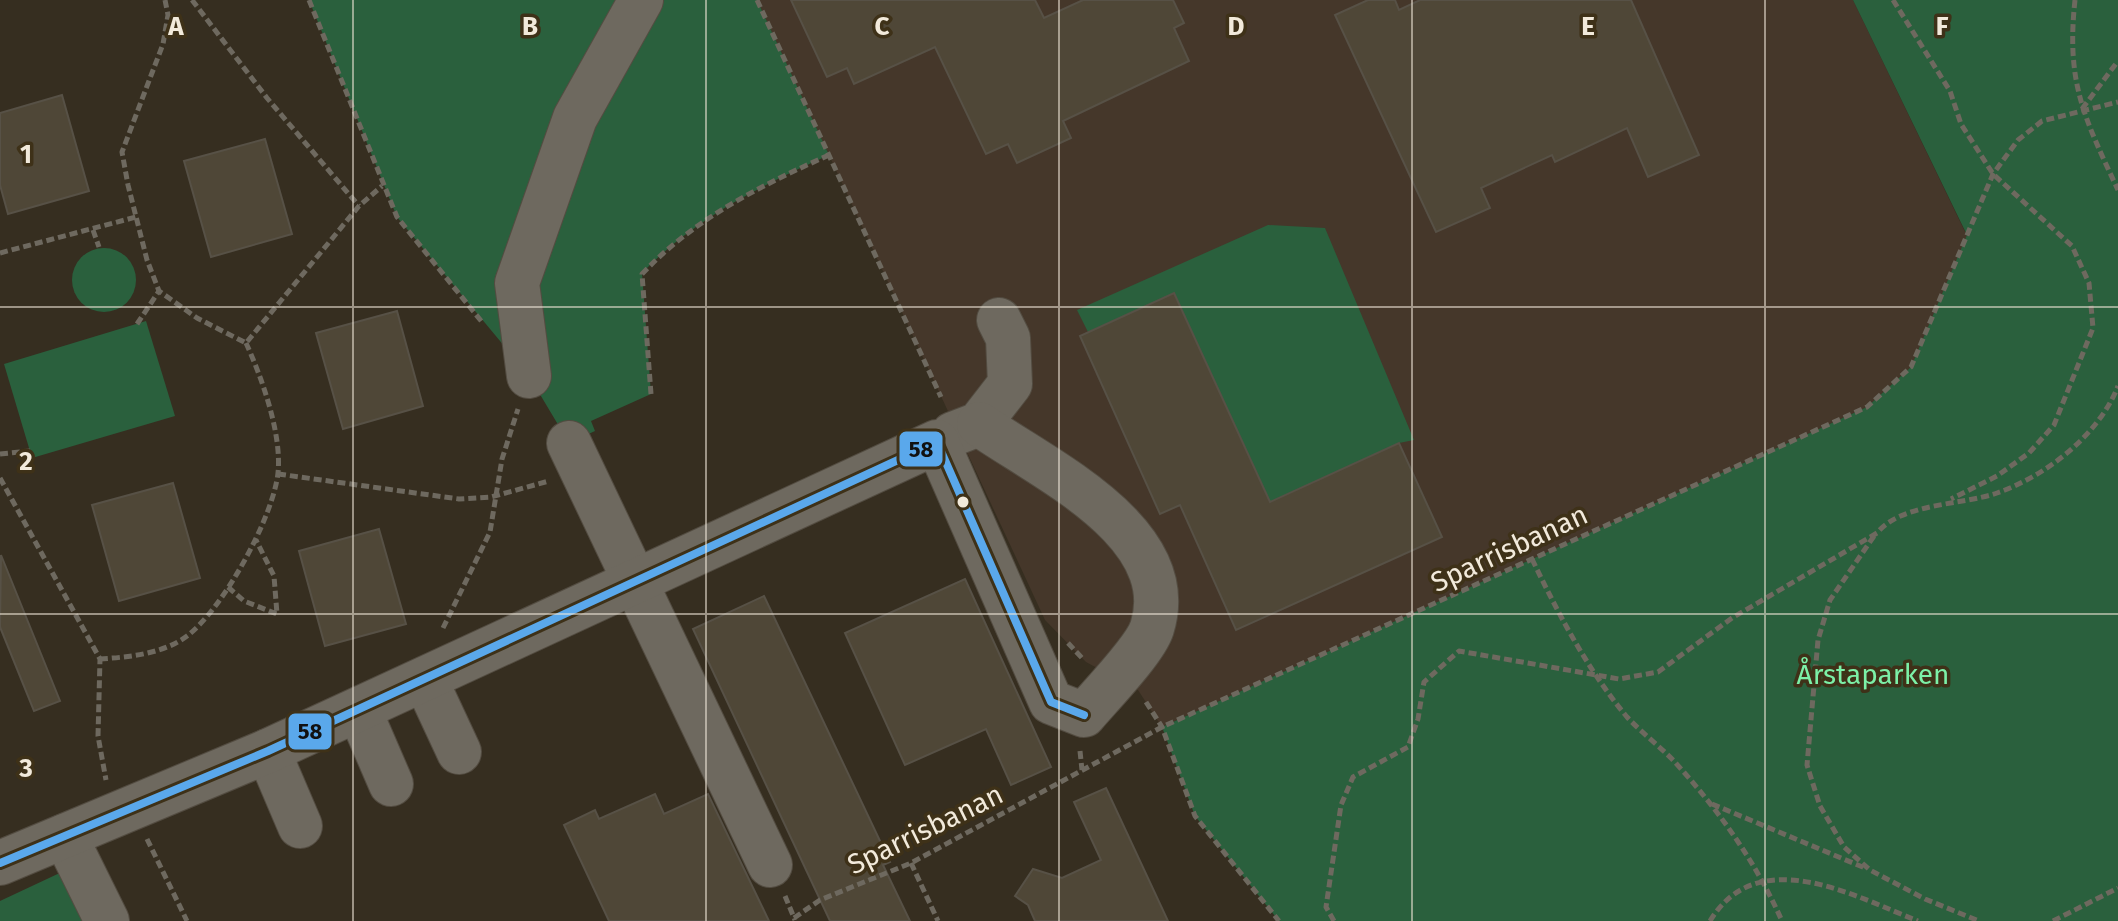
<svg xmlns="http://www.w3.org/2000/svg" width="2118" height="921" viewBox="0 0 2118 921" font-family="'Fira Sans',sans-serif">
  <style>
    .education { fill: #45372a }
    .green { fill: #2a603d }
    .building { fill: #4f4737; stroke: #575146; stroke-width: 2 }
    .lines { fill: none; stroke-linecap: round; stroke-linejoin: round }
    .minor-casing { stroke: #534c41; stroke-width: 46 }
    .path { stroke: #6e695f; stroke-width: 5; stroke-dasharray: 8 4; stroke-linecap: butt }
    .minor { stroke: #6e695f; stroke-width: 44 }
    .bus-1-casing { stroke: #3e3118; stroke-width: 14 }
    .bus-1 { stroke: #5aa8eb; stroke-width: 8 }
    .grid { fill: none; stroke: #f2eadb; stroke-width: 2; stroke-opacity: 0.55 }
    .bus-dot { fill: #f2eadb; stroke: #3e3118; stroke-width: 3 }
    .labels { text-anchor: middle; stroke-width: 7; stroke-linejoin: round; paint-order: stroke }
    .street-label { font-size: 28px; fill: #f2eadb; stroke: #3e3118 }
    .park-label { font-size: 28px; fill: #7cf0a7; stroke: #3e3118 }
    .grid-label { font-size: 26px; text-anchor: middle; font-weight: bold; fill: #f2eadb; stroke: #3e3118; stroke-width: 7; stroke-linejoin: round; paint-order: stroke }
    .line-badge { stroke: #3e3118; stroke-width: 3 }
    .pale-badge-label { font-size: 22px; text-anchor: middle; font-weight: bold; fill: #111 }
  </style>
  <rect width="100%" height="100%" fill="#362e20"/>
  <path class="education" d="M 757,0 L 1853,0 L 1967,236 L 1911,367 L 1867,407 L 1162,727 L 1138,690 L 1086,662 L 1045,620 Z"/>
  <g class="green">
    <path d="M 309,0 L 757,0 L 829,155 C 760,186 695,218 642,273 L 651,394 L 591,421 L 595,431 L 569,443 L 529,376 L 397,217 Z"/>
    <path d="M 1853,0 L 2118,0 L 2118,921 L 1279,921 L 1195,816 L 1162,727 L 1867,407 L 1911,367 L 1967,235 Z"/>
    <path d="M 1268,225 L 1325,228 L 1414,440 L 1399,443 L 1270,502 L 1174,293 L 1088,332 L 1077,310 Z"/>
    <circle cx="104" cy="280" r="32"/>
    <path d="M 146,321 L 175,416 L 32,458 L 4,364 Z"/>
    <path d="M 64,871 L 89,921 L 0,921 L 0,901 Z"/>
  </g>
  <g class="building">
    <path d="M 791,0 L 1035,0 L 1044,18 L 1083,0 L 1173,0 L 1184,23 L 1174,28 L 1189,61 L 1063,121 L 1071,138 L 1017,163 L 1008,144 L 986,154 L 935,47 L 854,84 L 847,68 L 827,77 Z"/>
    <path d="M 1368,0 L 1395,0 L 1399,10 L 1420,0 L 1631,0 L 1699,155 L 1648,177 L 1627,128 L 1555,162 L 1552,155 L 1481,188 L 1490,208 L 1436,232 L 1335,15 Z"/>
    <path d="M 62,95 L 89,191 L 8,214 L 0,185 L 0,113 Z"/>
    <path d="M 265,139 L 292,234 L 211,257 L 184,161 Z"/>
    <path d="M 1174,293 L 1270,502 L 1399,443 L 1442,537 L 1236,630 L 1180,505 L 1160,514 L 1080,336 Z"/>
    <path d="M 397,311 L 423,406 L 343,429 L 316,333 Z"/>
    <path d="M 173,483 L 200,578 L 119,601 L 92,505 Z"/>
    <path d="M 379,529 L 406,624 L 325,646 L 299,551 Z"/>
    <path d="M 1,555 L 60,701 L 34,711 L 0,627 Z"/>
    <path d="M 965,579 L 1051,767 L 1011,785 L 986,729 L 905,765 L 845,633 Z"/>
    <path d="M 764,596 L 890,862 L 883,865 L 910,921 L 830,921 L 693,629 Z"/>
    <path d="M 1106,788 L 1168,921 L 1035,921 L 1028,905 L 1015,896 L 1033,869 L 1062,878 L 1101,860 L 1074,802 Z"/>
    <path d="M 655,794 L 664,814 L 708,794 L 769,921 L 609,921 L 564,825 L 595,810 L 599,819 Z"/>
  </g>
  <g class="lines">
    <defs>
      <g id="minor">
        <path d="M 529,376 L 517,283 L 575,118 L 641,0"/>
        <path d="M 953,434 L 979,424 L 1010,384 L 1008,338 L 999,320"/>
        <path d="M 569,443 L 770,865"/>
        <path d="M 425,679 L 459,752"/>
        <path d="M 359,710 L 391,784"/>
        <path d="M 268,751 L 300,826"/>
        <path d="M 65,836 L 107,921"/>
        <path d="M 0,863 L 268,751 L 937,442 L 1051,702 L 1084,715 C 1101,695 1145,650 1152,628 C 1182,532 1043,469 979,424"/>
      </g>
    </defs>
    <use href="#minor" class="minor-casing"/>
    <g class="path">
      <path d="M 165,0 L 168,15 L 163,44 L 122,152 L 128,185 L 147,260 L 159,291 L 197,318 L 246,343 L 359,206 L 382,186"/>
      <path d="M 192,0 L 267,98 L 359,206"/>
      <path d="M 309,0 L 397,217 L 482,322"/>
      <path d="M 757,0 L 941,397"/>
      <path d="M 1893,0 L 1950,91 L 1961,124 L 1993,174 L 2072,246 L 2089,283 L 2093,328 L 2054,425 L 2029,453 L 1997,476 L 1951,499"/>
      <path d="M 2075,0 C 2066,83 2084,117 2118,190"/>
      <path d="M 2082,109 L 2118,61"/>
      <path d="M 93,230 L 99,247"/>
      <path d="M 0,253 L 136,217"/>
      <path d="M 137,324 L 159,291"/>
      <path d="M 651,394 L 642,274 C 695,218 760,186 829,155"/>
      <path d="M 0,454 L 30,451"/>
      <path d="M 278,474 L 459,499 L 491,497 L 549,481"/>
      <path d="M 0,478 L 100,659 L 98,736 L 106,780"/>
      <path d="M 1874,536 L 1830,600 L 1818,640 L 1807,765 L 1820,806 L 1844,847 L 1870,870 L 1925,899 L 1979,921"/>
      <path d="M 1532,559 C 1559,615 1587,669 1627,717 C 1641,732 1658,745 1672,759 C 1717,808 1755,860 1782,921"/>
      <path d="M 228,587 L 244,601 L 277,614 L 274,576 L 256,540"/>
      <path d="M 443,628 L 490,532 L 502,459 L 518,409"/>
      <path d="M 1068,643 L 1083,659"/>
      <path d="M 100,659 C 129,657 163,654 187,636 C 223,609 273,518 278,473 C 282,434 262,378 246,343"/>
      <path d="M 1146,702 L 1162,727 L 1195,816 L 1279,921"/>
      <path d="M 1080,751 L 1082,770"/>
      <path d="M 1712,804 L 1865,868"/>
      <path d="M 147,839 L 187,921"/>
      <path d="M 911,863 L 938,921"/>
      <path d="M 785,896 L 795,920"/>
      <path d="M 794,918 L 820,900 L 911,863 L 1162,727 L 1867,407 L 1911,367 L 1993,174 L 2018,140 L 2042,121 L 2118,102"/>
      <path d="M 1334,921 L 1326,907 L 1341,805 L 1353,777 L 1408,747 L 1418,719 L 1424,682 L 1459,651 L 1619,679 L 1658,672 L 1732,618 L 1877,533 C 1901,503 1963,505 1997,493 C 2046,476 2099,435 2118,386"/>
      <path d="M 1710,921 C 1758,842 1854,896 1918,921"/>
      <path d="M 2053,921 L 2118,888"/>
    </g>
    <use href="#minor" class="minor"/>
    <defs>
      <path id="bus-1" d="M 0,863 L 268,751 L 937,442 L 1051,702 L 1084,715"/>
    </defs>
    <use href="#bus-1" class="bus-1-casing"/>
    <use href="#bus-1" class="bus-1"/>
  </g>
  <path class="grid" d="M 353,0 L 353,921M 706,0 L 706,921M 1059,0 L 1059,921M 1412,0 L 1412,921M 1765,0 L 1765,921M 0,307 L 2118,307M 0,614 L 2118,614"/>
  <circle class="bus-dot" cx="963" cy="502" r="7"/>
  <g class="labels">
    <g class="street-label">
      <text transform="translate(1509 548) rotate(-25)" y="10">Sparrisbanan</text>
      <text transform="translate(925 829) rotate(-26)" y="10">Sparrisbanan</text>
    </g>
    <g class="park-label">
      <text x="1873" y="684">Årstaparken</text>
    </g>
  </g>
  <g class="grid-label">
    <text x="176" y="35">A</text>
    <text x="530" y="35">B</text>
    <text x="882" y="35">C</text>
    <text x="1236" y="35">D</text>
    <text x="1588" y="35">E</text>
    <text x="1942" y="35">F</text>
    <text x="26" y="163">1</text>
    <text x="26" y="470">2</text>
    <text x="26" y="777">3</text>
  </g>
  <g class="line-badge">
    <rect x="898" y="430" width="46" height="38" rx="8" fill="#5aa8eb"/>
    <rect x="287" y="712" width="46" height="39" rx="8" fill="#5aa8eb"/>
  </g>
  <g class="pale-badge-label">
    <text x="921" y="457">58</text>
    <text x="310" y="739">58</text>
  </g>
</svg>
